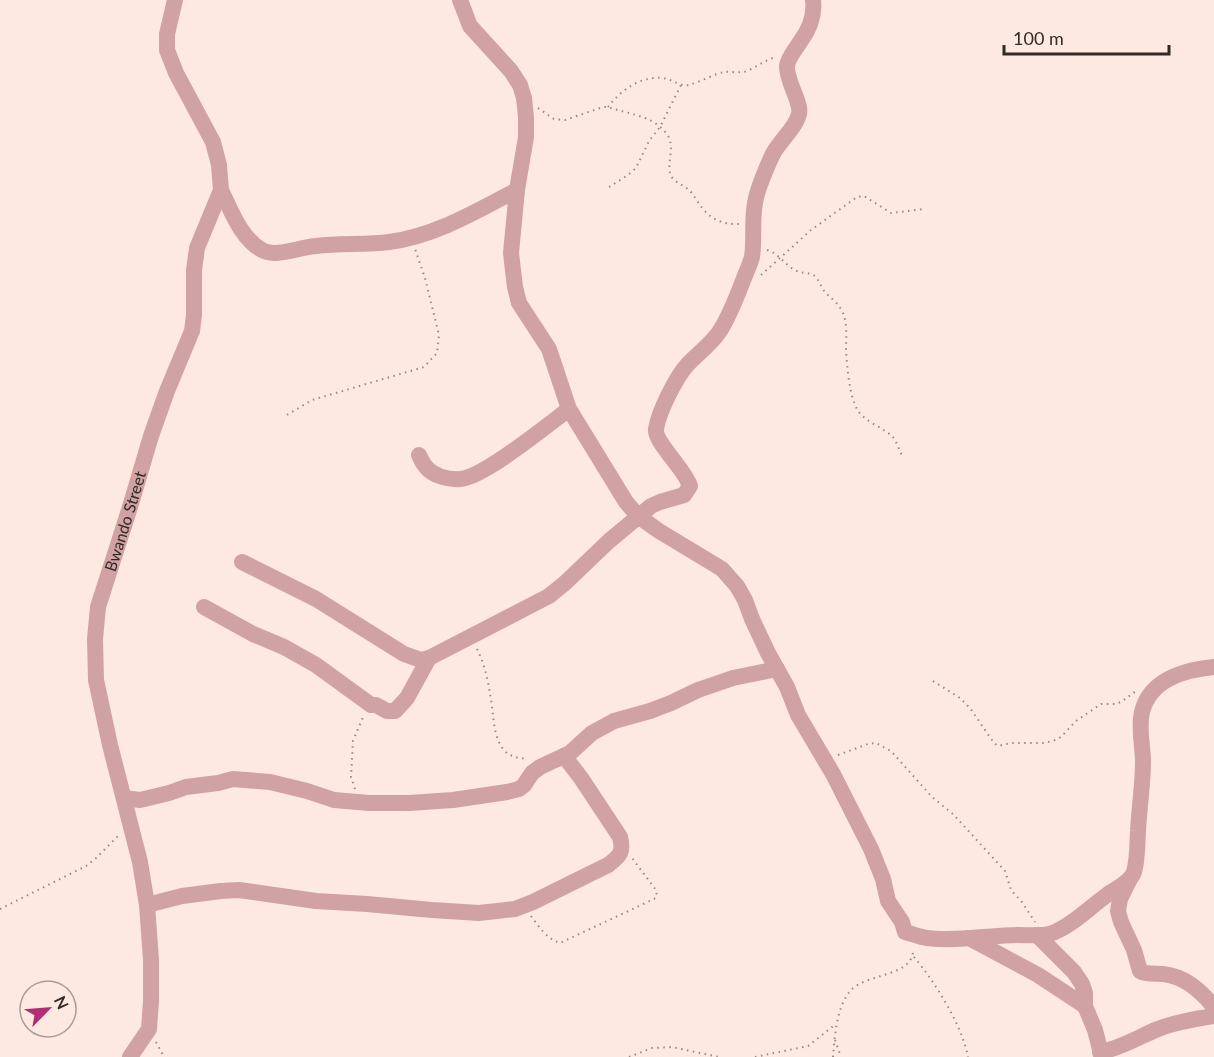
<svg xmlns="http://www.w3.org/2000/svg" width="1214" height="1057" viewBox="0 0 1214 1057" font-family="Lato,sans-serif">
  <style>
    .lines { fill: none; stroke-linecap: round; stroke-linejoin: round }
    .path { stroke: #998983; stroke-width: 2; stroke-dasharray: 1.5 4.5; stroke-linecap: butt }
    .minor { stroke: #d1a2a4; stroke-width: 16 }
    .labels { text-anchor: middle; stroke-width: 6; stroke-linejoin: round; paint-order: stroke }
    .street-label { font-size: 16px; fill: #332925; stroke: #fee9e1 }
  </style>
  <rect width="100%" height="100%" fill="#fee9e1"/>
  <g class="lines">
    <g class="path">
      <path d="M 608,107 C 621,90 640,76 663,78 C 672,79 680,87 689,85 C 700,82 714,74 724,72 C 732,71 739,74 747,71 C 757,67 765,60 776,57"/>
      <path d="M 538,108 L 554,119 L 565,120 L 603,107 L 608,107 C 627,114 652,115 666,133 C 676,145 667,161 670,173 C 672,182 683,184 690,191 C 693,194 695,198 698,202 C 708,218 721,225 740,224"/>
      <path d="M 609,187 L 628,175 L 636,168 L 649,141 L 660,127 L 681,85"/>
      <path d="M 767,250 C 780,254 785,266 797,271 C 802,274 810,272 815,276 C 819,280 821,287 825,292 C 830,298 836,301 841,309 C 848,321 846,336 846,350 C 847,366 849,394 857,409 C 863,421 884,428 893,437 L 896,442 L 903,458"/>
      <path d="M 761,275 L 811,230 L 857,197 L 864,196 L 891,213 L 924,209"/>
      <path d="M 287,415 L 312,400 L 424,367 L 437,353 L 439,335 L 425,278 L 415,249"/>
      <path d="M 477,649 C 484,663 488,679 490,694 C 494,712 492,734 503,749 C 509,757 518,758 528,759"/>
      <path d="M 933,681 L 960,698 L 970,708 L 994,743 L 998,746 L 1011,743 L 1044,743 L 1053,741 L 1061,737 L 1076,721 L 1101,704 L 1115,704 L 1121,702 L 1136,691"/>
      <path d="M 838,755 L 868,744 L 876,743 L 891,751 L 932,797 L 953,814 L 1005,871 L 1011,890 L 1022,902 L 1035,922"/>
      <path d="M 355,789 L 351,777 L 353,741 L 363,717"/>
      <path d="M 0,909 L 86,866 L 96,858 L 119,835"/>
      <path d="M 531,916 C 539,927 547,939 560,943 L 654,899 L 657,896 L 656,890 L 632,858"/>
      <path d="M 914,957 C 935,982 962,1025 968,1057"/>
      <path d="M 835,1040 L 841,1057"/>
      <path d="M 156,1042 L 164,1057"/>
      <path d="M 629,1057 L 652,1048 L 672,1047 L 719,1057"/>
      <path d="M 755,1057 L 808,1046 L 836,1024"/>
      <path d="M 833,1057 C 835,1036 836,1007 851,990 C 867,973 914,977 913,949"/>
    </g>
    <g class="minor">
      <path d="M 460,0 L 470,26 L 511,71 L 520,85 L 524,98 L 526,117 L 526,137 L 517,190 L 511,253 L 515,287 L 519,303 L 549,349 L 569,409 L 626,502 L 638,516 L 659,531 L 722,569 L 737,586 L 745,600 L 752,619 L 768,653 L 787,687 L 798,715 L 833,774 L 871,849 L 883,879 L 888,901 L 902,922 L 905,932 C 912,934 920,937 927,938 C 958,942 989,935 1019,935 C 1030,935 1044,937 1055,932 C 1074,924 1090,907 1107,895 C 1116,888 1130,883 1134,872 C 1138,858 1137,844 1138,831 C 1139,808 1143,785 1143,762 C 1143,746 1138,728 1142,712 C 1150,679 1184,670 1214,667"/>
      <path d="M 221,190 C 231,210 241,239 262,250 C 275,258 300,247 316,246 C 340,243 365,245 389,242 C 435,236 477,211 517,190"/>
      <path d="M 419,455 C 421,459 423,464 426,467 C 433,476 449,480 460,479 C 483,478 549,424 569,409"/>
      <path d="M 242,562 L 316,599 L 404,654 L 421,660 L 429,658 L 549,596 L 565,583 L 609,541 L 651,506 L 660,502 L 684,495 L 690,486 C 685,469 654,442 656,429 C 659,411 676,377 688,364 C 701,351 716,340 724,324 C 732,309 738,294 744,278 C 747,271 750,264 752,257 C 755,237 751,217 756,198 C 758,188 769,161 774,152 C 781,140 796,127 799,114 C 802,103 786,81 787,66 C 788,57 796,49 800,42 C 809,30 815,15 813,0"/>
      <path d="M 204,607 L 253,634 L 284,647 L 316,665 L 371,705 L 376,705 L 387,711 L 395,711 L 407,698 L 429,658"/>
      <path d="M 124,798 L 140,800 L 169,793 L 186,787 L 218,783 L 233,779 L 270,782 L 307,791 L 334,800 L 369,803 L 409,803 L 453,800 L 507,792 L 519,789 L 524,785 L 532,773 L 540,767 L 570,753 L 592,733 L 614,721 L 650,711 L 671,703 L 698,690 L 733,678 L 777,669"/>
      <path d="M 1129,881 L 1120,899 L 1118,911 L 1121,922 L 1134,950 L 1140,971 C 1147,975 1155,973 1163,974 C 1185,976 1201,991 1214,1007"/>
      <path d="M 147,905 L 182,896 L 221,891 L 239,890 L 316,901 L 367,904 L 432,910 L 479,913 L 515,909 L 533,902 L 608,865 C 620,856 624,852 620,837 L 581,778 L 564,756"/>
      <path d="M 1037,935 L 1074,972 L 1082,984 L 1085,993 L 1085,1006 L 1095,1030 L 1102,1057"/>
      <path d="M 969,938 L 1038,975 L 1085,1006"/>
      <path d="M 1100,1052 C 1122,1048 1138,1037 1158,1029 C 1176,1022 1195,1019 1214,1016"/>
      <path id="s1" d="M 130,1057 L 149,1029 L 151,1001 L 151,960 L 147,905 L 140,862 L 110,745 L 96,680 L 95,639 L 98,607 L 130,507 L 151,436 L 167,391 L 192,331 L 194,315 L 194,270 L 197,248 L 221,190 L 219,165 L 213,142 L 176,73 L 167,50 L 167,34 L 175,0"/>
    </g>
  </g>
  <g class="labels">
    <g class="street-label">
      <text dy="6" stroke="none"><textPath href="#s1" startOffset="552">Bwando Street</textPath></text>
    </g>
  </g>
  <g transform="translate(48 1009) rotate(65)"><circle r="28" fill="#fee9e1" stroke="#ad9c96" stroke-width="1.5"/>
  <path d="M0-4.5L10 22L0 15L-10 22Z" fill="#b12d74"/>
  <text y="-9" font-size="16" font-weight="bold" text-anchor="middle" fill="#332925">N</text>
  </g>
  <path d="M1004 45v9h165v-9" fill="none" stroke="#332925" stroke-width="3"/>
  <text x="1013" y="45" font-size="18" fill="#332925" stroke="#fee9e1" stroke-width="4.5" paint-order="stroke">100 m</text>
</svg>
